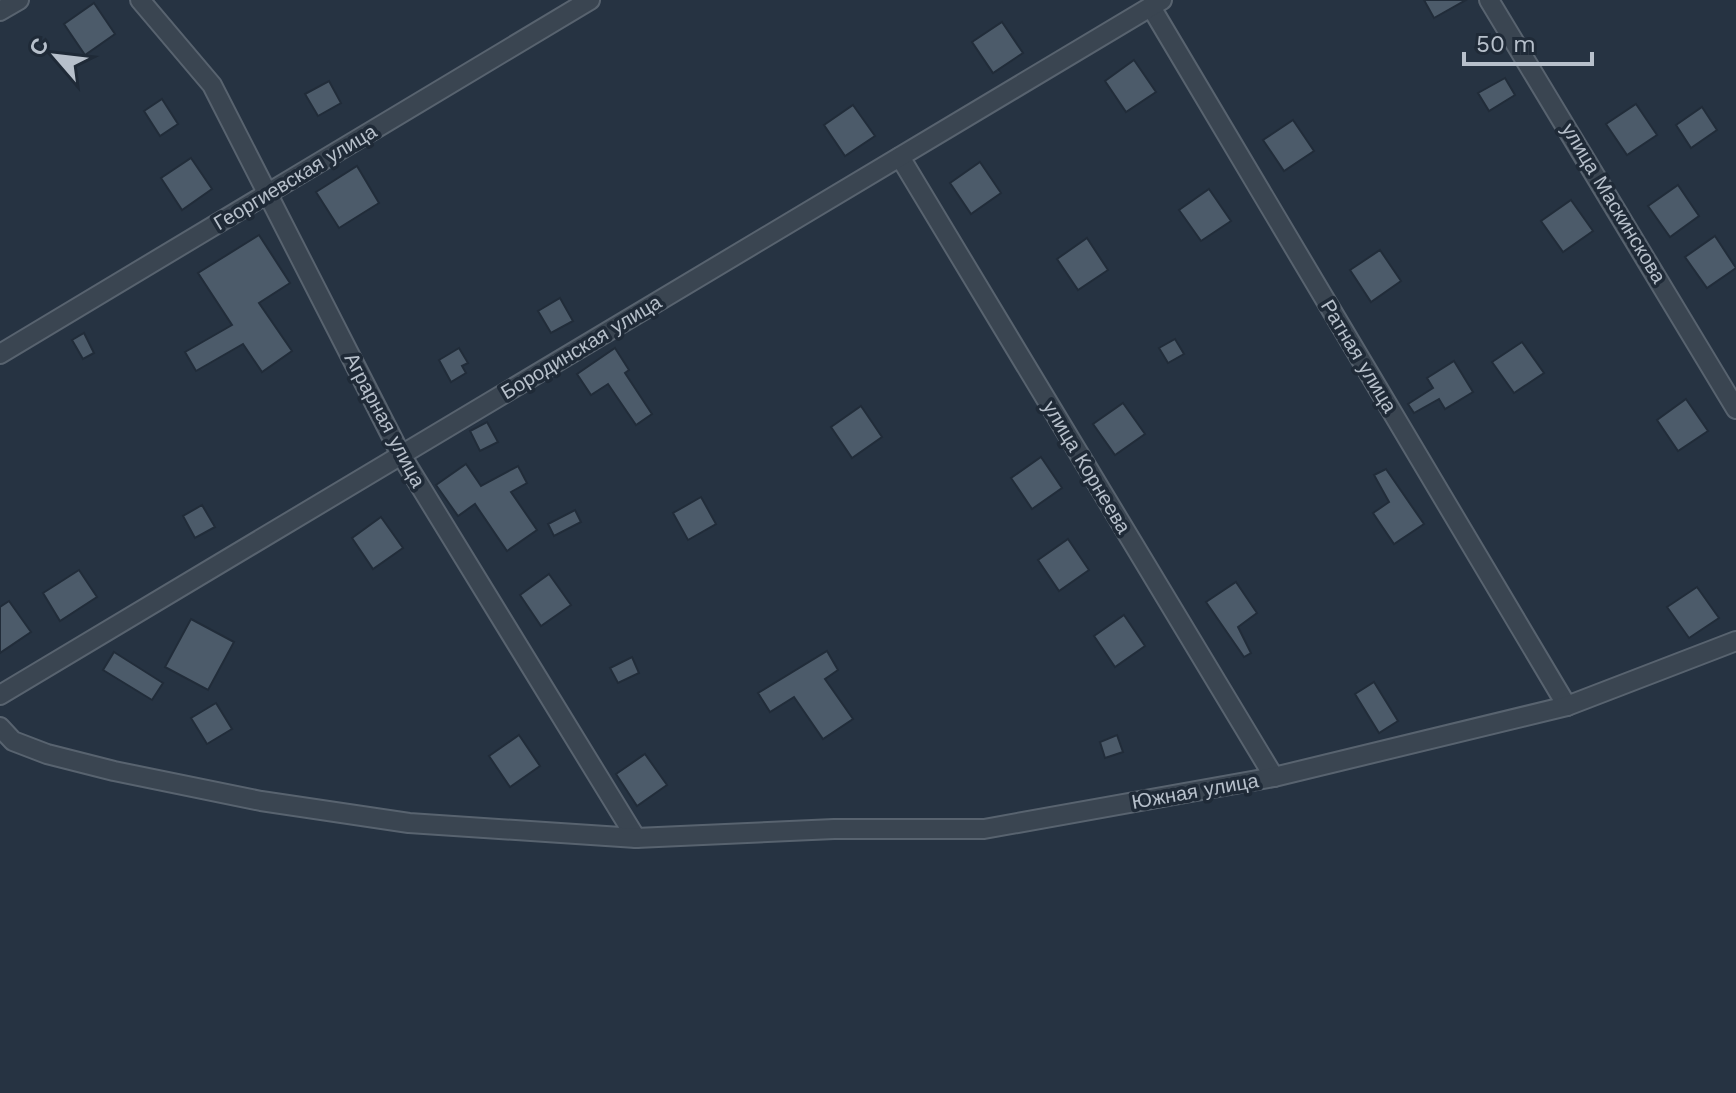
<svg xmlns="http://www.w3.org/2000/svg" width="1736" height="1093" viewBox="0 0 1736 1093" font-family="'Work Sans',sans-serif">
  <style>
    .building { fill: #4c5b6a; stroke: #212c39; stroke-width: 2 }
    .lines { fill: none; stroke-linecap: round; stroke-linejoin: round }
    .minor-casing { stroke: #58636f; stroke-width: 22 }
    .minor { stroke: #3a4551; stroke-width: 18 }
    .labels { text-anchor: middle; stroke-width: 7; stroke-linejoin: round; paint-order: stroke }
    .street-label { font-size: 20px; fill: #b7c0cb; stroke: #1f2a37 }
  </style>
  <rect width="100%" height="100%" fill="#263342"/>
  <g class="building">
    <path d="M 1424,0 L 1466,0 L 1434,18 Z"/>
    <path d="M 94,3 L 115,34 L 85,55 L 64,24 Z"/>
    <path d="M 1002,22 L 1023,53 L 993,73 L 972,42 Z"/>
    <path d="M 1134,60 L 1156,92 L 1126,112 L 1105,81 Z"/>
    <path d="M 1505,78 L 1515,95 L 1489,111 L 1478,93 Z"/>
    <path d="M 329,81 L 341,103 L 318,116 L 305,94 Z"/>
    <path d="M 162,99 L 178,124 L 160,136 L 144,111 Z"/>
    <path d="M 1636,104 L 1657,135 L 1627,155 L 1606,124 Z"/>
    <path d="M 853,105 L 875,136 L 845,156 L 824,125 Z"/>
    <path d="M 1702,107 L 1717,130 L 1691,148 L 1676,125 Z"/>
    <path d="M 1293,120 L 1314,151 L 1284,171 L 1263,140 Z"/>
    <path d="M 191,158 L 212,189 L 182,210 L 161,178 Z"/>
    <path d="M 980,162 L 1001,193 L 971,214 L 950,183 Z"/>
    <path d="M 357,166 L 379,203 L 339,228 L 316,192 Z"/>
    <path d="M 1678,185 L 1699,216 L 1670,237 L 1648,206 Z"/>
    <path d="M 1209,189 L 1231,221 L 1201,241 L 1179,210 Z"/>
    <path d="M 1571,200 L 1593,231 L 1563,252 L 1541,221 Z"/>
    <path d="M 259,235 L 290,283 L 259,303 L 292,351 L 262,372 L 243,344 L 196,371 L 185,352 L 232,325 L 198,273 Z"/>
    <path d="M 1715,236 L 1736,268 L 1707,288 L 1685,257 Z"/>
    <path d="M 1087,238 L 1108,270 L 1078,290 L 1057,259 Z"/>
    <path d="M 1380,250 L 1401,281 L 1371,302 L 1350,270 Z"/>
    <path d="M 560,298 L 573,321 L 551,333 L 538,311 Z"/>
    <path d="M 84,333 L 94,353 L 83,359 L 72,340 Z"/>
    <path d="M 1175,339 L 1184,354 L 1168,363 L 1159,348 Z"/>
    <path d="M 1522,342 L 1544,373 L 1514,393 L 1492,362 Z"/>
    <path d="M 459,348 L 468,363 L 462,366 L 466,373 L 451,382 L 439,360 Z"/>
    <path d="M 615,348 L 629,370 L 625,373 L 652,414 L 636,425 L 608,384 L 591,395 L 577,374 Z"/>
    <path d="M 1454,361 L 1473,392 L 1445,409 L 1439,399 L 1414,413 L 1408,404 L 1433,388 L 1427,378 Z"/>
    <path d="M 1686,399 L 1708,431 L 1678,451 L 1657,420 Z"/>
    <path d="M 1123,403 L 1145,434 L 1115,455 L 1093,424 Z"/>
    <path d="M 861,406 L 882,437 L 852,458 L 831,427 Z"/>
    <path d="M 487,422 L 498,442 L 480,451 L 470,431 Z"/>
    <path d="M 1041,457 L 1062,488 L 1032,509 L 1011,478 Z"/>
    <path d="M 466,464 L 481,486 L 518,466 L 527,483 L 511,492 L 537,530 L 507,551 L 475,504 L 458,516 L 436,485 Z"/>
    <path d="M 1386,469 L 1424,524 L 1394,544 L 1373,513 L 1389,502 L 1374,475 Z"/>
    <path d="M 701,497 L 716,524 L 688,540 L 673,513 Z"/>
    <path d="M 202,505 L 215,527 L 195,538 L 183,516 Z"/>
    <path d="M 575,510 L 581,522 L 554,536 L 548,524 Z"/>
    <path d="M 381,517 L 403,548 L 373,569 L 352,538 Z"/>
    <path d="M 1068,539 L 1089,570 L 1059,591 L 1038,560 Z"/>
    <path d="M 79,570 L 97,597 L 60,621 L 43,593 Z"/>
    <path d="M 549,574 L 571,605 L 541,626 L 520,595 Z"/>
    <path d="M 1236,582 L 1257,613 L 1238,627 L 1251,653 L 1244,657 L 1206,602 Z"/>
    <path d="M 1697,587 L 1719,618 L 1689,638 L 1667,607 Z"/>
    <path d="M 9,601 L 31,632 L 0,653 L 0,607 Z"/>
    <path d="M 1124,615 L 1145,646 L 1115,667 L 1094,636 Z"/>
    <path d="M 191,619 L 234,642 L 208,690 L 165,667 Z"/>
    <path d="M 827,651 L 838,670 L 825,679 L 853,719 L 823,739 L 794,697 L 770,712 L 758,693 Z"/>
    <path d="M 114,652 L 163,683 L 152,700 L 103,670 Z"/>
    <path d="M 632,657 L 639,673 L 618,683 L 610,668 Z"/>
    <path d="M 1374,682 L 1398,721 L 1379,733 L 1355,694 Z"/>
    <path d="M 216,703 L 232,729 L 207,744 L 191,718 Z"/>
    <path d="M 519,735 L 540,766 L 510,787 L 489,756 Z"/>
    <path d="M 1117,735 L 1123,752 L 1105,758 L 1100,742 Z"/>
    <path d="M 645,754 L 667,785 L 637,806 L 616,774 Z"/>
  </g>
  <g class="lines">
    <defs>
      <g id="minor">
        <path d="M 140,0 L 212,85 L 401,455 L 636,838"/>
        <path d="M 1489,0 L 1736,409"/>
        <path d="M 1151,7 L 1567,706"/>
        <path d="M 0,11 L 19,0"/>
        <path d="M 900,157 L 1274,777"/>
        <path d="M 0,354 L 590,0"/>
        <path d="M 0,695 L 1162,0"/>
        <path d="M 0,727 L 13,741 L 47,754 L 114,771 L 261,801 L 409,823 L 636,838 L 834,829 L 984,829 L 1274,777 L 1567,706 L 1736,641"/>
      </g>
    </defs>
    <use href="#minor" class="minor-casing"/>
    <use href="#minor" class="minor"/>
  </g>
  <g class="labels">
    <g class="street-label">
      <text transform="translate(295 177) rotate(-31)" y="7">Георгиевская улица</text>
      <text transform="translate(1614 203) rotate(59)" y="7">улица Маскинскова</text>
      <text transform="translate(581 347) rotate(-31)" y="7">Бородинская улица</text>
      <text transform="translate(1359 356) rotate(59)" y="7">Ратная улица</text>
      <text transform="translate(385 420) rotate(62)" y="7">Аграрная улица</text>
      <text transform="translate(1087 467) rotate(59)" y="7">улица Корнеева</text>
      <text transform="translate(1195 791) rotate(-10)" y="7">Южная улица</text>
    </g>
  </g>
  <g transform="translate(56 56) rotate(298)" stroke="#1f2a37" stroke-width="6" paint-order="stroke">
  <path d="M0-6L14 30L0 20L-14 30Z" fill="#b7c0cb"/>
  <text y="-12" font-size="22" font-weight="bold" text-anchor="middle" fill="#b7c0cb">С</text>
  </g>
  <path d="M1464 52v12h128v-12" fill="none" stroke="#b7c0cb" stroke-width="4"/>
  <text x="1476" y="52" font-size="24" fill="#b7c0cb" stroke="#1f2a37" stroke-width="6" paint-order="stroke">50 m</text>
</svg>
